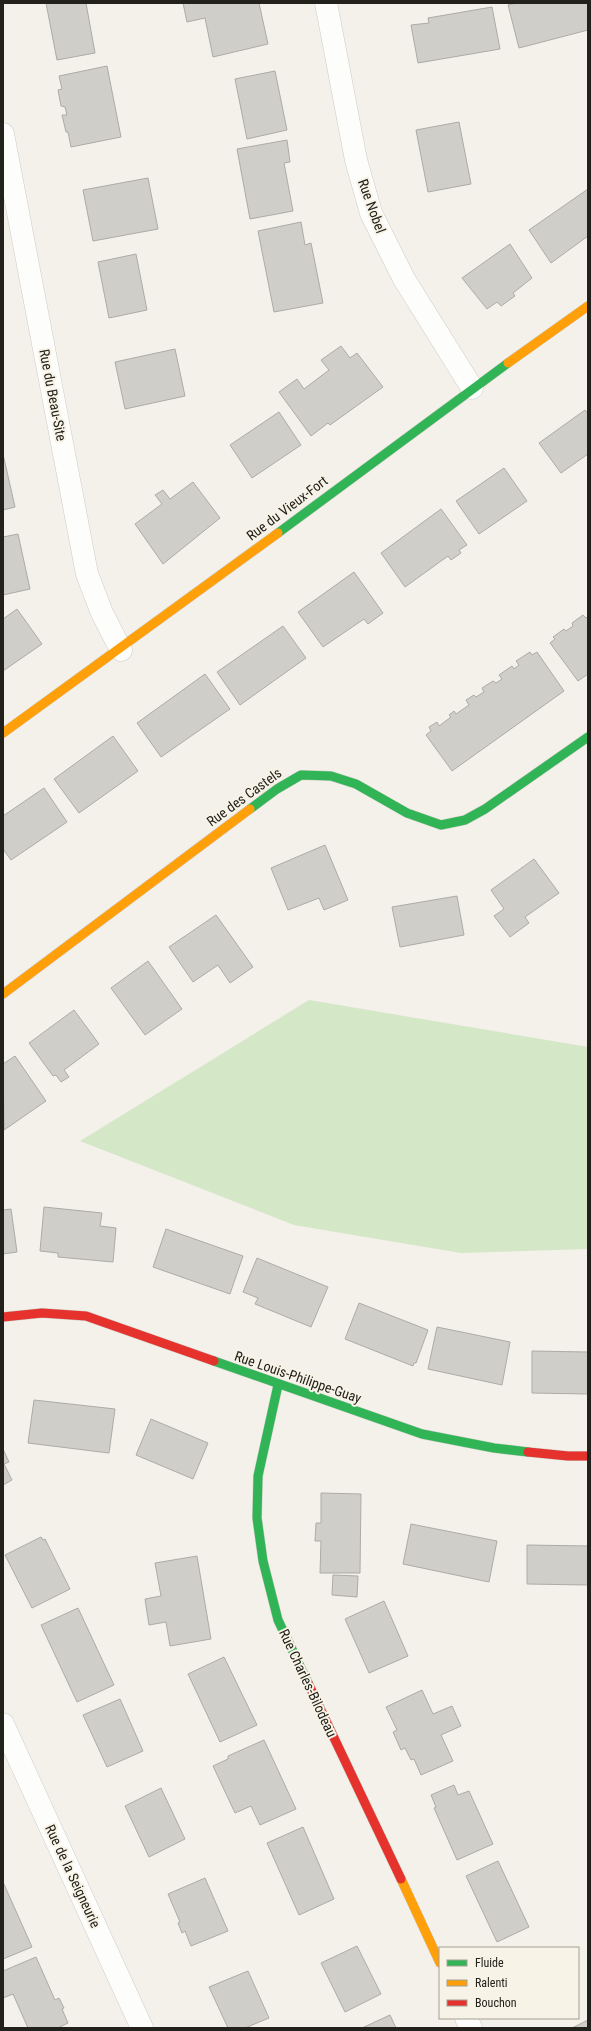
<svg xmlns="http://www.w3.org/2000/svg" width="591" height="2031" viewBox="0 0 591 2031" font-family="'Roboto Condensed',sans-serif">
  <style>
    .green { fill: #d4e7c7 }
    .building { fill: #d0cec9; stroke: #adaba6 }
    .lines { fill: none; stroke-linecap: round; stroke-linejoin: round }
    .street-casing { stroke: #cfcdc8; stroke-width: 23 }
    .fast-casing { stroke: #cfcdc8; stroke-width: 10 }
    .slow-casing { stroke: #cfcdc8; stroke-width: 10 }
    .jam-casing { stroke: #cfcdc8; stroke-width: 10 }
    .street { stroke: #fdfdfc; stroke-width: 22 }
    .fast { stroke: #30b455; stroke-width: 9 }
    .slow { stroke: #ff9f0a; stroke-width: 9 }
    .jam { stroke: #e5322d; stroke-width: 9 }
    .labels { text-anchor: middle; stroke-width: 4; stroke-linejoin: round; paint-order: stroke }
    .street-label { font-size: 14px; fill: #22211c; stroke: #f7f3e6 }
  </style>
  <rect width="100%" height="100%" fill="#f3f1ea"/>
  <path class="green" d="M 309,1000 L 588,1047 L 588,1249 L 461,1253 L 294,1225 L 80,1141 Z"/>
  <g class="building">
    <path d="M 46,3 L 86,3 L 95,53 L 57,60 Z"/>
    <path d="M 183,3 L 259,3 L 268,44 L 213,57 L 205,18 L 187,22 Z"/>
    <path d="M 516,3 L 588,3 L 588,30 L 519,48 L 508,5 Z"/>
    <path d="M 492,7 L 500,49 L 418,63 L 411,25 L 429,23 L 428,18 Z"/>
    <path d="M 107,66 L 121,137 L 71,147 L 68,132 L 66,132 L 62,115 L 67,115 L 65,107 L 61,106 L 58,90 L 62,89 L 59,76 Z"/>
    <path d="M 275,71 L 287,130 L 247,139 L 235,79 Z"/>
    <path d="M 459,122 L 471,184 L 428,192 L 416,130 Z"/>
    <path d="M 287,140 L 290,162 L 284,163 L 293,211 L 250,219 L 237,149 Z"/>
    <path d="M 148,178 L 158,229 L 93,241 L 83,190 Z"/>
    <path d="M 588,189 L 588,236 L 551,263 L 529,230 Z"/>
    <path d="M 301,222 L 305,245 L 311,243 L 323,303 L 274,312 L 258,231 Z"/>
    <path d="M 510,244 L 532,278 L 513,293 L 515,296 L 501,306 L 497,302 L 487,309 L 462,278 Z"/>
    <path d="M 136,254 L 147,310 L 109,318 L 98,262 Z"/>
    <path d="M 341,346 L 350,358 L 357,353 L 383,387 L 330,425 L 328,423 L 311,436 L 279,392 L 297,379 L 304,389 L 329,370 L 321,360 Z"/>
    <path d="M 175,349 L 185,396 L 125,409 L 115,362 Z"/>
    <path d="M 585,410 L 588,414 L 588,454 L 561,473 L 539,443 Z"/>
    <path d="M 279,412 L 301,445 L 252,478 L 230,445 Z"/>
    <path d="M 3,454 L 15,507 L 3,510 Z"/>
    <path d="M 504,468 L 527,501 L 479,534 L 456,501 Z"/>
    <path d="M 193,482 L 220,518 L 163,564 L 135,524 L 162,504 L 155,495 L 163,490 L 170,499 Z"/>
    <path d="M 441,509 L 467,545 L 459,550 L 461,553 L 451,560 L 448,556 L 405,587 L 381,553 Z"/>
    <path d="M 18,534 L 30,589 L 3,595 L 3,537 Z"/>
    <path d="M 354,572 L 383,613 L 368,624 L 364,619 L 323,647 L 298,612 Z"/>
    <path d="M 17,609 L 42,644 L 3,671 L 3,619 Z"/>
    <path d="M 583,615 L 586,618 L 588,616 L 588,674 L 578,681 L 550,643 L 555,639 L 553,637 L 564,629 L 566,631 L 573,626 L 572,623 Z"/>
    <path d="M 283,626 L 306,658 L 240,705 L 217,672 Z"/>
    <path d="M 530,652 L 532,655 L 537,652 L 564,691 L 452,771 L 426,735 L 431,731 L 429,727 L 437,722 L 439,726 L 451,717 L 449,715 L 454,711 L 456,714 L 469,705 L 466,700 L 474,695 L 476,697 L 484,692 L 482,688 L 493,681 L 496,683 L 502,679 L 499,675 L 512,666 L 514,669 L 519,665 L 516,661 Z"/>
    <path d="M 205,674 L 230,709 L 161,757 L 137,723 Z"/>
    <path d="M 113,736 L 138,771 L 79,813 L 54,779 Z"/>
    <path d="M 44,788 L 67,822 L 11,860 L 3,849 L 3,816 Z"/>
    <path d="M 325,845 L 348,900 L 324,910 L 319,898 L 288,910 L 271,868 Z"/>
    <path d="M 534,859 L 559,893 L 525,917 L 529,923 L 510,937 L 494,916 L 504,909 L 491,890 Z"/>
    <path d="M 457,896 L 464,935 L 400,947 L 392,907 Z"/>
    <path d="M 216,915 L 253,967 L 230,983 L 218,965 L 193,982 L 169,947 Z"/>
    <path d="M 148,961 L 182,1009 L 145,1035 L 111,988 Z"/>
    <path d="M 74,1010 L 99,1044 L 64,1070 L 69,1077 L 61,1082 L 56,1075 L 53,1076 L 29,1043 Z"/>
    <path d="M 15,1056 L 46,1101 L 4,1130 L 3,1064 Z"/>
    <path d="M 44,1207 L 102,1213 L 100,1226 L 116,1228 L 113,1262 L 58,1257 L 58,1253 L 40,1251 Z"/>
    <path d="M 11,1209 L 17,1252 L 3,1254 L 3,1210 Z"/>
    <path d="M 166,1229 L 243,1256 L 230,1294 L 153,1267 Z"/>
    <path d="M 257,1258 L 328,1287 L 311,1327 L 255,1304 L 258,1298 L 243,1292 Z"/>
    <path d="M 359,1303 L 428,1330 L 416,1363 L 414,1363 L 413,1366 L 345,1339 Z"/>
    <path d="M 437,1327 L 510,1342 L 502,1385 L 428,1369 Z"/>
    <path d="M 532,1351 L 588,1352 L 588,1394 L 532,1393 Z"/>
    <path d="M 34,1400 L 115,1409 L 109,1453 L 28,1443 Z"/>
    <path d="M 151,1419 L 208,1443 L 193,1479 L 136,1455 Z"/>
    <path d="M 3,1449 L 9,1462 L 4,1464 L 12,1480 L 3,1485 Z"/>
    <path d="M 321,1493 L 361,1494 L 360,1573 L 320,1573 L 321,1541 L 315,1541 L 316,1523 L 321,1523 Z"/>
    <path d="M 411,1524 L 497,1541 L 489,1582 L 403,1564 Z"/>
    <path d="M 41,1537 L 43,1540 L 45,1539 L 70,1589 L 32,1608 L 5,1555 Z"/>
    <path d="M 527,1545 L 588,1546 L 588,1585 L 527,1584 Z"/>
    <path d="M 197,1556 L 211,1639 L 170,1646 L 166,1622 L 149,1625 L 145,1599 L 161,1596 L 155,1563 Z"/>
    <path d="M 333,1575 L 358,1576 L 357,1597 L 332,1595 Z"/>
    <path d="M 384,1601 L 408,1656 L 369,1673 L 345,1619 Z"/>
    <path d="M 78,1608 L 114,1685 L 77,1702 L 41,1625 Z"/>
    <path d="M 224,1657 L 257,1725 L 220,1742 L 188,1674 Z"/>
    <path d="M 422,1690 L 433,1714 L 452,1706 L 461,1726 L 441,1735 L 453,1761 L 421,1775 L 414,1759 L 411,1760 L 405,1748 L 401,1750 L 393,1732 L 397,1730 L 386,1707 Z"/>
    <path d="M 120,1699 L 143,1751 L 107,1767 L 83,1715 Z"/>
    <path d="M 264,1740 L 296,1809 L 260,1825 L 251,1806 L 235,1813 L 213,1766 L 228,1759 L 228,1756 Z"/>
    <path d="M 454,1785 L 458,1795 L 469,1791 L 493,1844 L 457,1860 L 434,1808 L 436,1807 L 431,1795 Z"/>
    <path d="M 161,1788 L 185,1839 L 149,1857 L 125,1806 Z"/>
    <path d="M 303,1827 L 334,1899 L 299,1915 L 267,1843 Z"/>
    <path d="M 498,1861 L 529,1927 L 497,1942 L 466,1876 Z"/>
    <path d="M 205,1878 L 228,1931 L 191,1946 L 185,1931 L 182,1933 L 178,1923 L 180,1922 L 168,1894 Z"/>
    <path d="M 3,1882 L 32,1947 L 3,1959 Z"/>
    <path d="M 357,1946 L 381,1994 L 345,2012 L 321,1963 Z"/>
    <path d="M 36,1957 L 55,2000 L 59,1998 L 64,2008 L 62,2009 L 68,2023 L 58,2028 L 28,2028 L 13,1994 L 3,1998 L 3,1971 Z"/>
    <path d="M 248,1971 L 269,2018 L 245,2028 L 228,2028 L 209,1987 Z"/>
    <path d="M 390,2015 L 396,2028 L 362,2028 Z"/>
    <path d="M 588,2020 L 588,2028 L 572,2028 Z"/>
  </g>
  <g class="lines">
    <defs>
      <g id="street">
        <path d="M 326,3 L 356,160 L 371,213 L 404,279 L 472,388"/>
        <path d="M 3,134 L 87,574 L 102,613 L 121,650"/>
        <path d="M 3,1724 L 142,2028"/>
        <path d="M 466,2018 L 471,2028"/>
      </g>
      <g id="fast">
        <path d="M 278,533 L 508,363"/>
        <path d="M 250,809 L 277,789 L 301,775 L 331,776 L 356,784 L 407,813 L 441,825 L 465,820 L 485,809 L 588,737"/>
        <path d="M 214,1361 L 422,1434 L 494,1448 L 528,1452"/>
        <path d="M 278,1385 L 258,1476 L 257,1518 L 263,1561 L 278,1620 L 308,1683"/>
      </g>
      <g id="slow">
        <path d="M 508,363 L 588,306"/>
        <path d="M 3,733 L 278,533"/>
        <path d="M 3,994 L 250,809"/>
        <path d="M 401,1879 L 440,1963"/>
      </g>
      <g id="jam">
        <path d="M 3,1317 L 42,1313 L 86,1316 L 214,1361"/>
        <path d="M 528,1452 L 568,1456 L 588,1456"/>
        <path d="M 308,1683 L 401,1879"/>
      </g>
    </defs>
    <use href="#street" class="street-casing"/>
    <use href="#fast" class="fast-casing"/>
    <use href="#slow" class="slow-casing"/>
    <use href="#jam" class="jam-casing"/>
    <use href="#street" class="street"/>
    <use href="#fast" class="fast"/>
    <use href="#slow" class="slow"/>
    <use href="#jam" class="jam"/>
  </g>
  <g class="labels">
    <g class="street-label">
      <text transform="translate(372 206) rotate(70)" y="5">Rue Nobel</text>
      <text transform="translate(53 395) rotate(79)" y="5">Rue du Beau-Site</text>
      <text transform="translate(287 508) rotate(-37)" y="5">Rue du Vieux-Fort</text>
      <text transform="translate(244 797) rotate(-36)" y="5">Rue des Castels</text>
      <text transform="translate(298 1377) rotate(19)" y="5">Rue Louis-Philippe-Guay</text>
      <text transform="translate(308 1683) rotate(65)" y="5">Rue Charles-Bilodeau</text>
      <text transform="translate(73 1876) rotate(65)" y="5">Rue de la Seigneurie</text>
    </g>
  </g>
  <rect width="591" height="2031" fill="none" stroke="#22211c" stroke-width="8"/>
  <rect x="439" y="1947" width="140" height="72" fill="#f7f3e6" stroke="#a29f95"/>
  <rect x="447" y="1960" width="20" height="6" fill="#30b455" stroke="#a29f95"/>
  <text x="475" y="1967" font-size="12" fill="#22211c">Fluide</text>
  <rect x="447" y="1980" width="20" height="6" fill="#ff9f0a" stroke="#a29f95"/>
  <text x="475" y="1987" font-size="12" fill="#22211c">Ralenti</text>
  <rect x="447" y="2000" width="20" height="6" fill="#e5322d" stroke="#a29f95"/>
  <text x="475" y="2007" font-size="12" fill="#22211c">Bouchon</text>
</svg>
